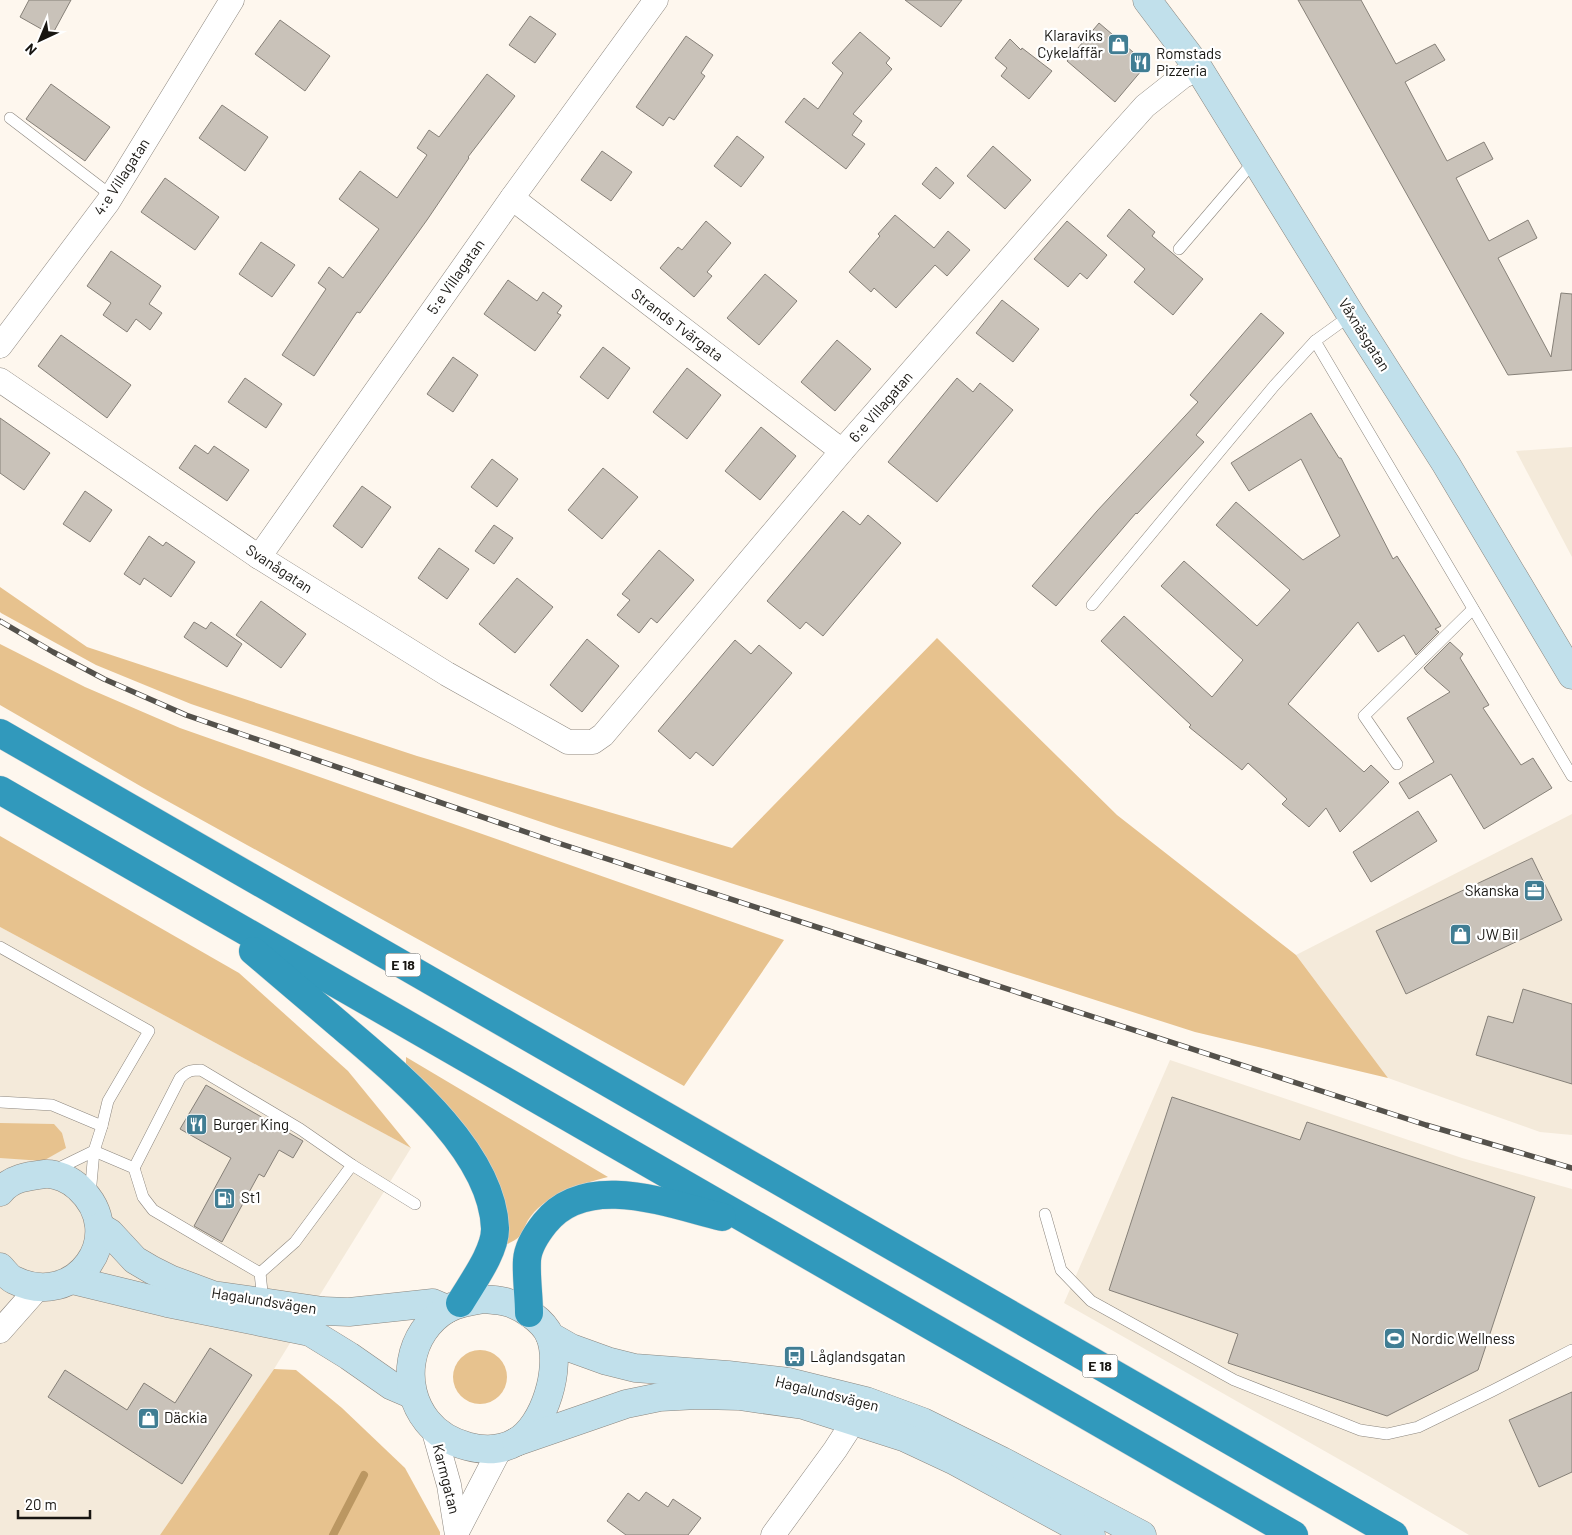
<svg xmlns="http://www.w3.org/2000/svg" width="1572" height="1535" viewBox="0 0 1572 1535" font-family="Barlow,sans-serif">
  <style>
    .built { fill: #f4eada }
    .green { fill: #e7c28e }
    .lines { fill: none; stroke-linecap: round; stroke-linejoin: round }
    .stream { stroke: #bb9762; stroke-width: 8 }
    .building { fill: #c9c2b9; stroke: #868078 }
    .lane-casing { stroke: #8c867e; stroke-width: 12 }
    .street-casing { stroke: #8c867e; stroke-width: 25 }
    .secondary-casing { stroke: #8c867e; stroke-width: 29 }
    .highway-casing { stroke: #d5d5d4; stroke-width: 29 }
    .lane { stroke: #fff; stroke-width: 11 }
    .street { stroke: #fff; stroke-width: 24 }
    .secondary { stroke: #c1e0eb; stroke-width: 28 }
    .highway { stroke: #3199bc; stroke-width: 28 }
    .rail-casing { stroke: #54514b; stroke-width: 5.5 }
    .rail { stroke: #fff; stroke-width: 4; stroke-dasharray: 11; stroke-linecap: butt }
    .labels { text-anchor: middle; stroke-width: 4.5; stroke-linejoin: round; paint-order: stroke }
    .shield { fill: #fff; stroke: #5d5c59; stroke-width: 1 }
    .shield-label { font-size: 14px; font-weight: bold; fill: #181612 }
    .poi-label { font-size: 15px; fill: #181612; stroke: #fff; text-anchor: start }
    .street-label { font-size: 15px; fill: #181612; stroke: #fff }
  </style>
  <rect width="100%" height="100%" fill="#fef7ee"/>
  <g class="built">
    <path d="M 1572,447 L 1572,557 L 1516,451 Z"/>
    <path d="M 1572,814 L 1572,1135 L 1540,1132 L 1388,1078 L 1296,955 Z"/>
    <path d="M 0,927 L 411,1148 L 274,1369 L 160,1535 L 0,1535 Z"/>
    <path d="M 1170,1060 L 1462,1158 L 1572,1189 L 1572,1535 L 1469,1535 L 1372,1478 L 1064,1303 Z"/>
  </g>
  <g class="green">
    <path d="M 0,587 L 87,647 L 417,756 L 732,848 L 937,638 L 1117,815 L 1296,955 L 1388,1078 L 1195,1032 L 559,828 L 191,704 L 96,665 L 1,613 L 0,612 Z"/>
    <path d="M 0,644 L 85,687 L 180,728 L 784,940 L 684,1086 L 142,787 L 0,705 Z"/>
    <path d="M 0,836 L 239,973 L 348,1071 L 411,1148 L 0,927 Z"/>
    <path d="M 406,1057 L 608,1177 C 581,1184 549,1193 531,1216 C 520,1230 528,1235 507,1244 C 507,1233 508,1220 506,1209 C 498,1155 442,1109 406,1070 Z"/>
    <path d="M 0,1123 L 54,1124 L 62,1133 L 66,1148 L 43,1161 L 0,1158 Z"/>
    <circle cx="480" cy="1377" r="27"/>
    <path d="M 274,1369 L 296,1370 L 342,1408 L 405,1468 L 440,1532 L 440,1535 L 160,1535 Z"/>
  </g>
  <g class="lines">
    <path class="stream" d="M 333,1535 L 364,1475"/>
  </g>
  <g class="building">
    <path d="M 29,0 L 71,0 L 52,35 L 20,17 Z"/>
    <path d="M 905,0 L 962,0 L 941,27 Z"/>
    <path d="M 1298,0 L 1361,0 L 1396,64 L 1435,44 L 1445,60 L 1405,82 L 1447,161 L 1484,142 L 1493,159 L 1456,178 L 1489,241 L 1528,220 L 1537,238 L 1498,258 L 1551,357 L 1561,293 L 1572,294 L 1572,370 L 1508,375 Z"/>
    <path d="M 530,16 L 556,34 L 535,63 L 509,45 Z"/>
    <path d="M 280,20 L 330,56 L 305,91 L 255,54 Z"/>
    <path d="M 1099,23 L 1147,64 L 1115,102 L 1067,61 Z"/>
    <path d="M 860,32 L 890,58 L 886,63 L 892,69 L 853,114 L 862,121 L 852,135 L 865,144 L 846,169 L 785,122 L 804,98 L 818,109 L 843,73 L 832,63 Z"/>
    <path d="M 686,36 L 713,55 L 701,73 L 705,76 L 674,120 L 669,117 L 663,126 L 636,107 Z"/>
    <path d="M 1010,39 L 1021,50 L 1022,48 L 1052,71 L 1029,99 L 1001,76 L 1007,68 L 995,58 Z"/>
    <path d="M 487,74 L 515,96 L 468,157 L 469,158 L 427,220 L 360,313 L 357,312 L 314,376 L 282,355 L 326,289 L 318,283 L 329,267 L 343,278 L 379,229 L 339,199 L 360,171 L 397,198 L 427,155 L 417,148 L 429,130 L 439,137 Z"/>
    <path d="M 51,84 L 110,127 L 85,161 L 26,119 Z"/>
    <path d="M 222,105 L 268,137 L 245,171 L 199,138 Z"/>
    <path d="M 737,136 L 764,157 L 741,187 L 714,166 Z"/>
    <path d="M 993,146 L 1031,180 L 1005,209 L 967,176 Z"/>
    <path d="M 602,151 L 632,172 L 611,201 L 581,180 Z"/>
    <path d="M 936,167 L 954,183 L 940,199 L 922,184 Z"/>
    <path d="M 165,178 L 219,217 L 195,250 L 141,212 Z"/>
    <path d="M 1129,209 L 1155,232 L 1152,236 L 1203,279 L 1173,315 L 1134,282 L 1145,269 L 1107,236 Z"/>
    <path d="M 895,215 L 934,248 L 948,231 L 970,250 L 947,276 L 935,265 L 896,308 L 874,288 L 871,292 L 849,272 L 880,236 L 878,234 Z"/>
    <path d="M 706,221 L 731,243 L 707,272 L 712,276 L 694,297 L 660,268 L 678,247 L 682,250 Z"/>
    <path d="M 1067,221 L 1107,255 L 1087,279 L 1080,273 L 1068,287 L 1034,259 Z"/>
    <path d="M 261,242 L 295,265 L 272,297 L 239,274 Z"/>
    <path d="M 111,251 L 161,286 L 149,304 L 162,313 L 150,330 L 136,319 L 127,332 L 103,315 L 111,303 L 87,286 Z"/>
    <path d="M 765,274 L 797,301 L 759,345 L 727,318 Z"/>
    <path d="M 508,280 L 537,301 L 543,292 L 562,306 L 557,313 L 561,315 L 535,351 L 484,314 Z"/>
    <path d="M 1002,300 L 1039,329 L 1013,362 L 976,333 Z"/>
    <path d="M 1261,313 L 1284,333 L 1196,435 L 1204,442 L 1137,514 L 1136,513 L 1056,606 L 1032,586 L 1097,511 L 1198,402 L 1190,395 Z"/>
    <path d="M 61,335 L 131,385 L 107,418 L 38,366 Z"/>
    <path d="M 837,340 L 871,369 L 835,411 L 801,382 Z"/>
    <path d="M 603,347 L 630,368 L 608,399 L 580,377 Z"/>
    <path d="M 453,357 L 478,375 L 453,412 L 427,394 Z"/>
    <path d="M 687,368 L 721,395 L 687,439 L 653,412 Z"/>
    <path d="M 245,378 L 282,404 L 266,428 L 228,402 Z"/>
    <path d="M 957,378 L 973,392 L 980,383 L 1013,410 L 937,502 L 888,462 Z"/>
    <path d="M 1311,413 L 1339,458 L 1341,458 L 1393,559 L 1397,556 L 1441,626 L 1435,629 L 1439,632 L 1416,655 L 1404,635 L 1378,652 L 1358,622 L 1288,704 L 1364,772 L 1371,765 L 1389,782 L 1340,832 L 1326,808 L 1309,827 L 1282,804 L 1287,799 L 1248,763 L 1242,770 L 1189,727 L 1191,725 L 1101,641 L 1124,616 L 1212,697 L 1243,660 L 1161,586 L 1184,561 L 1257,626 L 1290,590 L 1216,525 L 1236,502 L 1303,560 L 1340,536 L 1301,459 L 1249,491 L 1231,463 Z"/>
    <path d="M 0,418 L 50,453 L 24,490 L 0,473 Z"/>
    <path d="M 761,427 L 796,456 L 760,500 L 725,471 Z"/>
    <path d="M 195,445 L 208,454 L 214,446 L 249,470 L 227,501 L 179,468 Z"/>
    <path d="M 492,459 L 518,479 L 497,507 L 471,487 Z"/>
    <path d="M 603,468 L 638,497 L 602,539 L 568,510 Z"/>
    <path d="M 362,486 L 391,507 L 362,548 L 333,526 Z"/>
    <path d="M 85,491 L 112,510 L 90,542 L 63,524 Z"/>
    <path d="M 843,511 L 860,525 L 868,515 L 901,543 L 823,636 L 806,622 L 800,629 L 767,601 Z"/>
    <path d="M 494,525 L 513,538 L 494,564 L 475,551 Z"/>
    <path d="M 149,536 L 163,546 L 166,542 L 195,562 L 171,597 L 144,578 L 140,585 L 124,574 Z"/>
    <path d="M 439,548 L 469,569 L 447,599 L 418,578 Z"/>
    <path d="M 659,550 L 694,580 L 657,623 L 651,618 L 639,633 L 617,615 L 630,600 L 622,594 Z"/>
    <path d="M 517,578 L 553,607 L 515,653 L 479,624 Z"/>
    <path d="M 261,601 L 306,634 L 281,668 L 236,635 Z"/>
    <path d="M 194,622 L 206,629 L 211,622 L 242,644 L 227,667 L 184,637 Z"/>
    <path d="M 587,639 L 619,666 L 582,712 L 550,685 Z"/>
    <path d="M 735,640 L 751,654 L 759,645 L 792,673 L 713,766 L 696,752 L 690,759 L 658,731 Z"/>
    <path d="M 1450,642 L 1463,654 L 1460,658 L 1489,705 L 1483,708 L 1521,765 L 1533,758 L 1552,788 L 1484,829 L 1451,774 L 1409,799 L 1399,783 L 1434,762 L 1407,718 L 1450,692 L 1427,672 L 1424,668 Z"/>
    <path d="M 1418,811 L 1437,841 L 1371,882 L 1353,852 Z"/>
    <path d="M 1532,858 L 1562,920 L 1406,994 L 1376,931 Z"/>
    <path d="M 1523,989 L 1572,1004 L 1572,1084 L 1476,1055 L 1488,1016 L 1513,1023 Z"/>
    <path d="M 206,1085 L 303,1141 L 293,1158 L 279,1150 L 264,1177 L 259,1174 L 222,1242 L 194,1226 L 231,1158 L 180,1129 Z"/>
    <path d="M 1172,1097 L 1300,1140 L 1307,1122 L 1535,1197 L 1478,1370 L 1387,1416 L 1228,1363 L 1238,1334 L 1109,1290 Z"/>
    <path d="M 210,1348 L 252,1375 L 182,1484 L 48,1397 L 65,1370 L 127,1410 L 144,1383 L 175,1403 Z"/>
    <path d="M 1572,1392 L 1572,1472 L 1539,1487 L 1509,1420 Z"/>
    <path d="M 646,1492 L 668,1507 L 673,1499 L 701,1518 L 688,1535 L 626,1535 L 607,1521 L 628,1493 L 639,1501 Z"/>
  </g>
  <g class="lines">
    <defs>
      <g id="lane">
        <path d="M 10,118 L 112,196"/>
        <path d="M 1179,249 L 1255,160"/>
        <path d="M 1315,341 L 1572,776"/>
        <path d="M 1092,605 L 1274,386 L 1315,341 L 1351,315"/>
        <path d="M 1397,764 L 1364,716 L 1473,609"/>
        <path d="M 0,947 L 149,1031 L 108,1101 L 102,1126"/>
        <path d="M 0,1102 L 52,1105 L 102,1126 L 94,1151 L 90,1195"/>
        <path d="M 352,1165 L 415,1204"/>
        <path d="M 134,1168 L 180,1078 C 187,1071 191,1070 201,1070 L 300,1129 L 352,1165 L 295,1242 L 260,1273"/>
        <path d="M 53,1171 L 94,1151 L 134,1168 L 143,1197 L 153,1210 L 260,1273 L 263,1301"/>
        <path d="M 1045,1214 L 1061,1270 L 1091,1301 L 1234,1380 L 1360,1430 L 1387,1434 L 1418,1427 L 1492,1391 L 1572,1350"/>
      </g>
      <g id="street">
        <path d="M 512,198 L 842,451"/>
        <path d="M 0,346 L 108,202 L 232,0"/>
        <path d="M 0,380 L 259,557 L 447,674 L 568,742 L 593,742 L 603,735 L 842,451 L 1086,172 L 1145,106 L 1183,76 L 1199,69"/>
        <path d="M 259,557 L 512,198 L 656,0"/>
        <path d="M 0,1331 L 38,1288"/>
        <path d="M 433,1428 L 449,1485 L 457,1535"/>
        <path d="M 458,1530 L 501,1447"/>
        <path d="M 773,1535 L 835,1450 L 864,1405"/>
      </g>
      <g id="secondary">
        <path d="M 1147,0 L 1199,69 L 1351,315 L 1446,464 L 1572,675"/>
        <path d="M 0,1192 C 11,1178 28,1176 45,1174 C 56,1173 71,1180 79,1188 C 130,1235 76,1311 14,1280 C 9,1278 4,1271 0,1267"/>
        <path d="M 100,1227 L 110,1233 L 135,1260 L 152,1270 L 170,1279 L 213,1295 L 323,1311 L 349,1312 L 433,1303 L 447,1309"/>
        <path d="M 72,1280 L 167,1303 L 310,1332 L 349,1356 L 392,1386 L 413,1395"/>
        <path d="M 484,1299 C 491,1300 499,1300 506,1302 C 522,1306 544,1321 550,1336 C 562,1367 545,1426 516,1442 C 488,1458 446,1445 427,1421 C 399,1386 408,1332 447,1309 C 458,1303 471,1301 484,1299 Z"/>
        <path d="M 550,1336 L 571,1348 L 607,1361 L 635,1368 L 728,1375 L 789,1382 L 866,1401 L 923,1422 L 1002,1461 L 1142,1535"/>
        <path d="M 516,1442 L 626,1404 L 660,1397 L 698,1395 L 739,1396 L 803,1405 L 906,1438 L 953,1460 L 1091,1535"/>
      </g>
      <g id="highway">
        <path d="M 0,733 L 1394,1535"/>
        <path d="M 0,790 L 1294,1535"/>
        <path d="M 253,951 C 282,976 311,1000 340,1025 C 396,1073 492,1149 495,1228 C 496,1251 471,1284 460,1303"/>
        <path d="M 529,1313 C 529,1296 526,1277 527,1260 C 528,1246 537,1233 545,1223 C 586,1171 669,1204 722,1217"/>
      </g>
    </defs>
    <use href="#lane" class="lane-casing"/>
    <use href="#street" class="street-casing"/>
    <use href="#secondary" class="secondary-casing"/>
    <use href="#highway" class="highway-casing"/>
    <use href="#lane" class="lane"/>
    <use href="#street" class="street"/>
    <use href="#secondary" class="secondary"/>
    <use href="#highway" class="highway"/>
    <defs>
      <path id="rail" d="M 0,621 L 53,652 L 104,679 L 186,715 L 555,842 L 1426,1125 L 1572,1168"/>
    </defs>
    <use href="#rail" class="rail-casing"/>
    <use href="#rail" class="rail"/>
  </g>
  <defs>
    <symbol id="shop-square" viewBox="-11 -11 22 22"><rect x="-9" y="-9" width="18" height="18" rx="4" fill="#407d93" stroke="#fff"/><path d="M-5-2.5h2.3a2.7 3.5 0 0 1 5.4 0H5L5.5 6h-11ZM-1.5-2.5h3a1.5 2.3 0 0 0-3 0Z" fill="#fff"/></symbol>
    <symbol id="restaurant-square" viewBox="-11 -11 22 22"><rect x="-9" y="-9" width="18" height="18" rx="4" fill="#407d93" stroke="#fff"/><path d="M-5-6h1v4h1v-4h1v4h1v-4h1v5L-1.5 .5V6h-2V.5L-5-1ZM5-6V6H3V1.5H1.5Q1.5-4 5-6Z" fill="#fff"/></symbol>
    <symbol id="office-square" viewBox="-11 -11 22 22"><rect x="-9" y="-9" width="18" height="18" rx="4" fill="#407d93" stroke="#fff"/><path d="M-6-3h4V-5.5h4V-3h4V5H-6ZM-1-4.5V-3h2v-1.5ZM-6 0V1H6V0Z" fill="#fff"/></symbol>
    <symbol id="fuel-square" viewBox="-11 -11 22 22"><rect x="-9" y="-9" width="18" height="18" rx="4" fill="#407d93" stroke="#fff"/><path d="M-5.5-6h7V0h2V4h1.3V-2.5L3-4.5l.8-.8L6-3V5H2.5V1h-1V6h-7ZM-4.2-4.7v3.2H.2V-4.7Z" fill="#fff"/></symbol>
    <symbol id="stadium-square" viewBox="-11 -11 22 22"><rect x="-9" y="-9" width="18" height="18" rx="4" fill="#407d93" stroke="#fff"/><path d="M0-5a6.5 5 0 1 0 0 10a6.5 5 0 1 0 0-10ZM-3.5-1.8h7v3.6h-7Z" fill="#fff"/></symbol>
    <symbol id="bus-square" viewBox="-11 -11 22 22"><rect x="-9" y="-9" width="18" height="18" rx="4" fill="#407d93" stroke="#fff"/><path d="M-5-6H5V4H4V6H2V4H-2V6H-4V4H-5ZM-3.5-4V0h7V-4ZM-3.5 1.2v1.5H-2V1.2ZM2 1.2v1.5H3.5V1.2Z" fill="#fff"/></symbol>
  </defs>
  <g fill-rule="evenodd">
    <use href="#shop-square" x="1106" y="32" width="25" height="25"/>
    <use href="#restaurant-square" x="1128" y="50" width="25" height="25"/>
    <use href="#office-square" x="1522" y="878" width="25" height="25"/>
    <use href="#shop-square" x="1448" y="922" width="25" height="25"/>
    <use href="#restaurant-square" x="184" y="1112" width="25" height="25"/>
    <use href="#fuel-square" x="212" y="1186" width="25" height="25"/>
    <use href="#stadium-square" x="1382" y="1326" width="25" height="25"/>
    <use href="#bus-square" x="782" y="1344" width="25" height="25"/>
    <use href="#shop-square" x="136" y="1406" width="25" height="25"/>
  </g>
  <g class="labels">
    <g class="shield">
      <rect x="385.5" y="953.5" width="35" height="23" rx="4"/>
      <rect x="1082.5" y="1354.5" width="35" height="23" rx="4"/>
    </g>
    <g class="shield-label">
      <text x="403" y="970">E 18</text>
      <text x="1100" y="1371">E 18</text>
    </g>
    <g class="poi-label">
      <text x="1103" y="41" text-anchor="end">Klaraviks<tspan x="1103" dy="17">Cykelaffär</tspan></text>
      <text x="1156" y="59">Romstads<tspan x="1156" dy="17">Pizzeria</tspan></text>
      <text x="1519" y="896" text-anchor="end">Skanska</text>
      <text x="1477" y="940">JW Bil</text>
      <text x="213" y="1130">Burger King</text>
      <text x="241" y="1203">St1</text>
      <text x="1411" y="1344">Nordic Wellness</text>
      <text x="810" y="1362">Låglandsgatan</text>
      <text x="164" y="1423">Däckia</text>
    </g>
    <g class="street-label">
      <text transform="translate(122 177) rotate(-57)" y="5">4:e Villagatan</text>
      <text transform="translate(456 277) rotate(-55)" y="5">5:e Villagatan</text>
      <text transform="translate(677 325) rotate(37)" y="5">Strands Tvärgata</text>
      <text transform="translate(1364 335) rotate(58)" y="5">Våxnäsgatan</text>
      <text transform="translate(881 407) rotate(-49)" y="5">6:e Villagatan</text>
      <text transform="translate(279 569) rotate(33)" y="5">Svanågatan</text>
      <text transform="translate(264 1301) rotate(9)" y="5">Hagalundsvägen</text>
      <text transform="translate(827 1394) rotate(14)" y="5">Hagalundsvägen</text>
      <text transform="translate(446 1479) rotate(76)" y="5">Karmgatan</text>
    </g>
  </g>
  <g transform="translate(40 40) rotate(224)" stroke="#ffffff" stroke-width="4" paint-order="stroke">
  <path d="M0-4L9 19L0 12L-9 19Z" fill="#181612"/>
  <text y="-8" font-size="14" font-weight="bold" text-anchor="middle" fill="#181612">N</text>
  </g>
  <path d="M18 1510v8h72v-8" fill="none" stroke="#181612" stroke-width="2.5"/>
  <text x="25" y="1510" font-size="15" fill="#181612" stroke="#ffffff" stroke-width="4" paint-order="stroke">20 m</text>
</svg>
